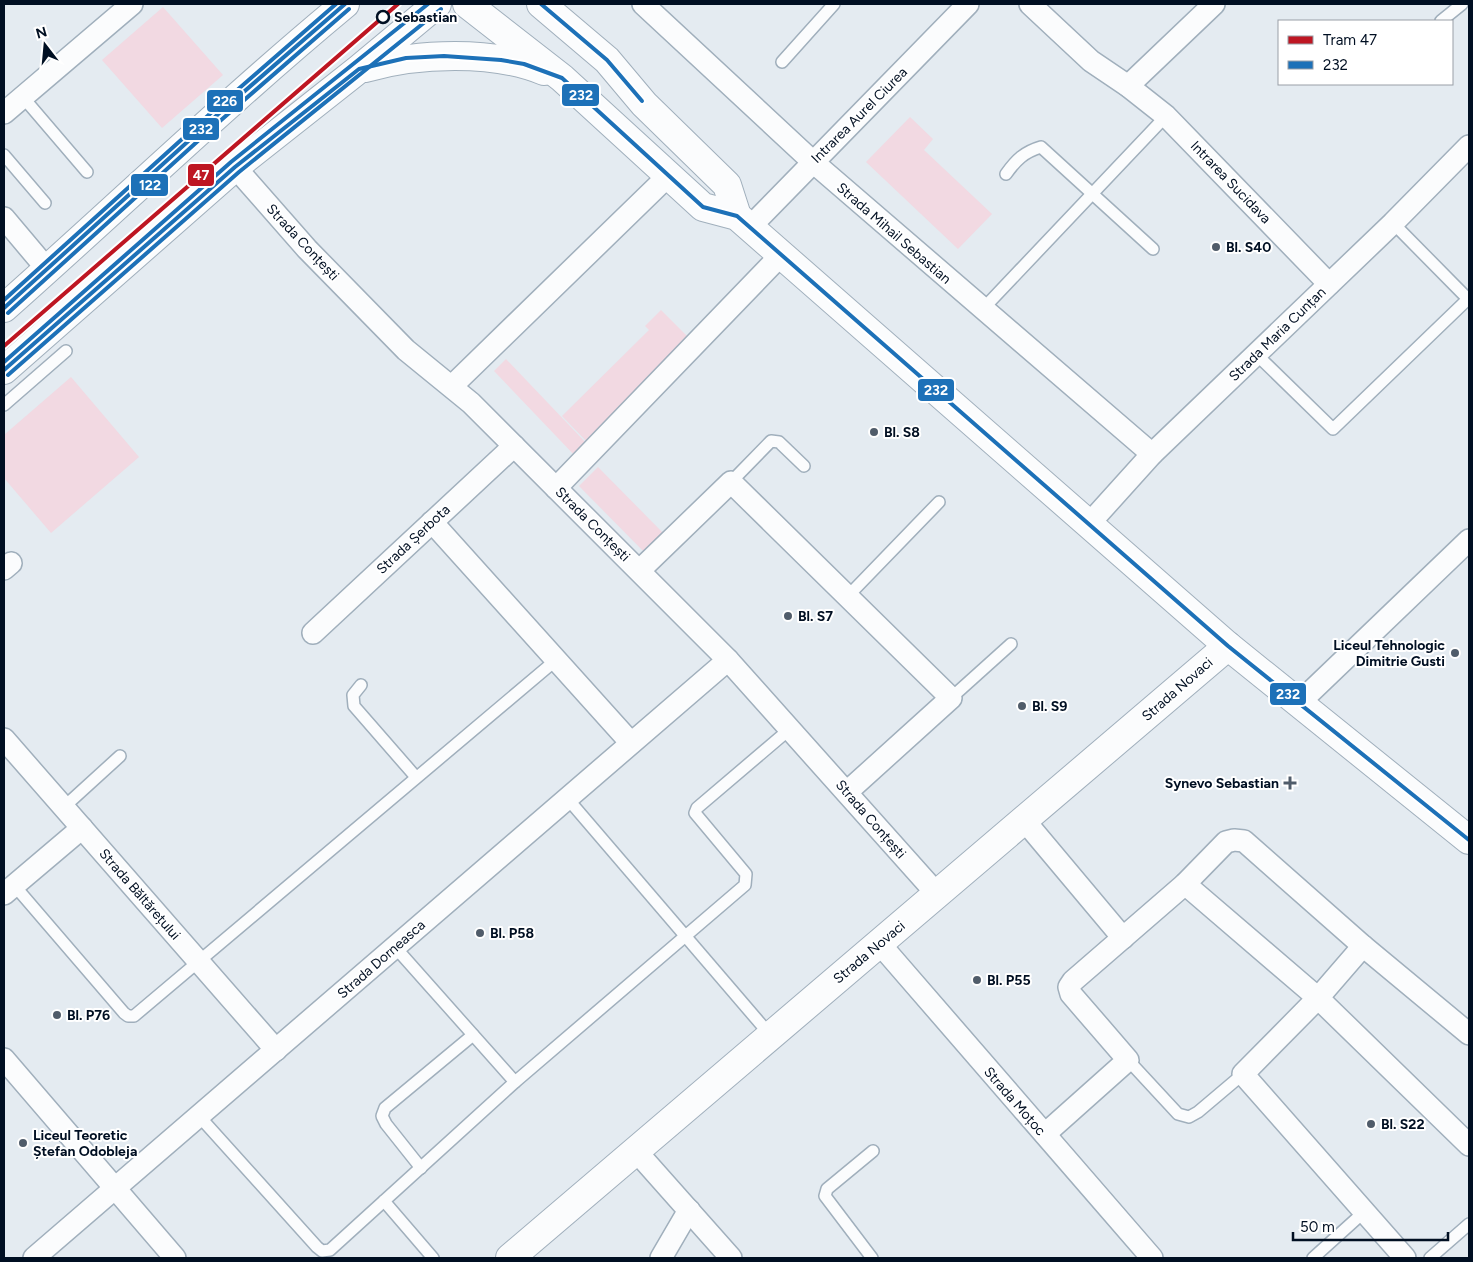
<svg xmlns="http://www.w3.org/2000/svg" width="1473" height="1262" viewBox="0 0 1473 1262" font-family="Figtree,sans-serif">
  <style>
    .green { fill: #f2d9e2 }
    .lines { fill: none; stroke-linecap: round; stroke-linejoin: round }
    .lane-casing { stroke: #a0afbc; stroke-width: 14 }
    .street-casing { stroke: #a0afbc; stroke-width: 24 }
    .secondary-casing { stroke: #a0afbc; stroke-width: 30 }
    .lane { stroke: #fbfcfd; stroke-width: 11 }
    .street { stroke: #fbfcfd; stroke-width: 21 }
    .secondary { stroke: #fbfcfd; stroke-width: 28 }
    .bus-1-casing { stroke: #fff; stroke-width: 8 }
    .bus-2-casing { stroke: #fff; stroke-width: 8 }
    .bus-3-casing { stroke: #fff; stroke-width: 8 }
    .bus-1 { stroke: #1d71b8; stroke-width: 4 }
    .bus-2 { stroke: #1d71b8; stroke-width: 4 }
    .bus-3 { stroke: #1d71b8; stroke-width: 4 }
    .tram-1-casing { stroke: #fff; stroke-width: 8 }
    .tram-1 { stroke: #be1622; stroke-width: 4 }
    .stop-dot { fill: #fff; stroke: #000f22; stroke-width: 2.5 }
    .poi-dot { fill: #505c6a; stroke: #fff; stroke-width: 2 }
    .labels { text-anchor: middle; stroke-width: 4; stroke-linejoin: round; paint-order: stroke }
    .stop-label { font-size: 14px; font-weight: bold; fill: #000f22; stroke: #fff; text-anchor: start }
    .street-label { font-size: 14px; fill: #000f22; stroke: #fff }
    .poi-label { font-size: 14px; font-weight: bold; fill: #000f22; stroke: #fff; text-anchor: start }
    .line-badge { stroke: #fff; stroke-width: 2 }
    .badge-label { font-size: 14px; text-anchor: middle; font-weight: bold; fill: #fff }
  </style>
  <rect width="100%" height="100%" fill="#e4ebf1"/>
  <g class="green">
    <path d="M 163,7 L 223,75 L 162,128 L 102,60 Z"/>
    <path d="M 910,117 L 933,139 L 924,150 L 992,214 L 958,249 L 866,162 Z"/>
    <path d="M 661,310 L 692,341 L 590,445 L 562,416 L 649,330 L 645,326 Z"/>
    <path d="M 506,359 L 589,446 L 577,458 L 494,371 Z"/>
    <path d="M 71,377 L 139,457 L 51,533 L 4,478 L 4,435 Z"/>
    <path d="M 598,467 L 668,538 L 649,557 L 579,486 Z"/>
  </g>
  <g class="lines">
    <defs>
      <g id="lane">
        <path d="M 1441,21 L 1462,4"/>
        <path d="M 782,62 L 834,4"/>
        <path d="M 22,96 L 87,172"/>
        <path d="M 4,155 L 45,203"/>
        <path d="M 1006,174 C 1016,160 1024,152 1041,147 L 1153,249"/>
        <path d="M 1393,223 L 1468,299"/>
        <path d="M 982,310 L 1166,116"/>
        <path d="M 1256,354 L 1333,429 L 1469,298"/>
        <path d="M 4,405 L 66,351"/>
        <path d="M 731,482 L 771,441 L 779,442 L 804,466"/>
        <path d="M 848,596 L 939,502"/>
        <path d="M 361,685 L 353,695 L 354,706 L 415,776"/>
        <path d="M 951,698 L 1011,644"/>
        <path d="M 567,798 L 771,1036"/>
        <path d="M 64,807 L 120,756"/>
        <path d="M 14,885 L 124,1013 L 128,1016 L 134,1016 L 556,660"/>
        <path d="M 395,947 L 515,1082"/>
        <path d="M 1128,1060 L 1178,1114 L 1189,1117 L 1198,1112 L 1243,1074"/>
        <path d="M 199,1116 L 317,1247 L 322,1251 L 330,1250 L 515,1082 L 745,885 L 746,874 L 695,813 L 697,808 L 791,728"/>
        <path d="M 421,1168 L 386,1124 L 382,1116 L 385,1108 L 473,1035"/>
        <path d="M 384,1201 L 433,1258"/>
        <path d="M 872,1258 L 825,1196 L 827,1189 L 873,1151"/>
        <path d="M 1313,1258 L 1364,1212"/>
        <path d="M 1430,1258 L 1469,1224"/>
      </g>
      <g id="street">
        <path d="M 643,4 L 813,162 L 1152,454"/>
        <path d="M 1030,4 L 1091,61 L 1128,86 L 1166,116 L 1329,284"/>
        <path d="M 1128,86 L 1214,4"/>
        <path d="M 4,113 L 132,4"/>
        <path d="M 235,167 L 307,249 L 406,350 L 471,403 L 728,660 L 937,894"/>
        <path d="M 4,218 L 47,269"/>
        <path d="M 750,227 L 968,4"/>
        <path d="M 452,386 L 668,176"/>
        <path d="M 556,488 L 781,255"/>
        <path d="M 432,522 L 631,743"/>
        <path d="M 1088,525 L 1152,454 L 1393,223 L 1469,146"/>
        <path d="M 4,569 L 11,563"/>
        <path d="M 640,570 L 731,482 L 951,698 L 847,792"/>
        <path d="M 313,633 L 514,446"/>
        <path d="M 1298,704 L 1469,540"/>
        <path d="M 4,739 L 276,1050"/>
        <path d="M 1024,820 L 1123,938"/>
        <path d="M 1185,884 L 1318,998 L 1469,1145"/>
        <path d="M 4,894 L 82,828"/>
        <path d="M 879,943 L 1152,1258"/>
        <path d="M 1363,946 L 1318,998 L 1243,1074 L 1405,1258"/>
        <path d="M 4,1059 L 175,1258"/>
        <path d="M 1045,1134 L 1128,1060 L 1071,994 L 1069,987 L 1073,981 L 1185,884 L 1226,842 L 1234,840 L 1244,841 L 1363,946 L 1469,1034"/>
        <path d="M 636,1151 L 731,1258"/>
        <path d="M 34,1258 L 728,660"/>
        <path d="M 661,1258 L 689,1210"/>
      </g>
      <g id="secondary">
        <path d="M 467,4 L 562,78 L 703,207 L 737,216 L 1228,646 L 1469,840"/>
        <path d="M 541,4 L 607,60 L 644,104 L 727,185 L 737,216"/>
        <path d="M 365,68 C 417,53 493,50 544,71"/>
        <path d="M 4,308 C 118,207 228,101 345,4"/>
        <path d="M 4,370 L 235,167 L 359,69 L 437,4"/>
        <path d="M 510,1258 L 1228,646"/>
      </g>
    </defs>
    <use href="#lane" class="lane-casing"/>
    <use href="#street" class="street-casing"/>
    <use href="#secondary" class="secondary-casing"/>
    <use href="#lane" class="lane"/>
    <use href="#street" class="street"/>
    <use href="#secondary" class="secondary"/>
    <defs>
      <g id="bus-1">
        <path d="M 541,4 L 607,60 L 642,101"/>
        <path d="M 4,308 L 216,116 L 345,4"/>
        <path d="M 4,370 L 235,167 L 359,69 L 406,58 L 444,56 L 501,60 L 524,64 L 562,78 L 703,207 L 737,216 L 1228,646 L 1469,840"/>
      </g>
      <g id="bus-2">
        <path d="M 8,313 L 220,121 L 349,9"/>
        <path d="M 8,375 L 239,172 L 441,9"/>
      </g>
      <g id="bus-3">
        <path d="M 4,300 L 212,112 L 336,4"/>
        <path d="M 4,362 L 231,162 L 428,4"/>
      </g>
    </defs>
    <use href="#bus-1" class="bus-1-casing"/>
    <use href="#bus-2" class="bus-2-casing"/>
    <use href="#bus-3" class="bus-3-casing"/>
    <use href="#bus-1" class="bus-1"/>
    <use href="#bus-2" class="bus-2"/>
    <use href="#bus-3" class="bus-3"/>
    <defs>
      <path id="tram-1" d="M 4,346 L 398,4"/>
    </defs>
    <use href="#tram-1" class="tram-1-casing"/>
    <use href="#tram-1" class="tram-1"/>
  </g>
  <circle class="stop-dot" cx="383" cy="17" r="6"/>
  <g class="poi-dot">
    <circle cx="1216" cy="247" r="5"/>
    <circle cx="874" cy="432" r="5"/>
    <circle cx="788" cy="616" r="5"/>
    <circle cx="1455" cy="653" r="5"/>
    <circle cx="1022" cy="706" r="5"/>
    <path d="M1287.5 775.5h5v5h5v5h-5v5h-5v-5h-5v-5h5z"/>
    <circle cx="480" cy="933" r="5"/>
    <circle cx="977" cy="980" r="5"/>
    <circle cx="57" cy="1015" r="5"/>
    <circle cx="1371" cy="1124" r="5"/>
    <circle cx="23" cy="1143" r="5"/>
  </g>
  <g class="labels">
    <g class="stop-label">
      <text x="394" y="22">Sebastian</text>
    </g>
    <g class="street-label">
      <text transform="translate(859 115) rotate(-45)" y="5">Intrarea Aurel Ciurea</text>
      <text transform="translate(1231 182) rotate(46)" y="5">Intrarea Sucidava</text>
      <text transform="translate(894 233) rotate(41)" y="5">Strada Mihail Sebastian</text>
      <text transform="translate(303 242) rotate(47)" y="5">Strada Conțești</text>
      <text transform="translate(1277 334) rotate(-44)" y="5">Strada Maria Cunțan</text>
      <text transform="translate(593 524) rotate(45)" y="5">Strada Conțești</text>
      <text transform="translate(413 539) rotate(-43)" y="5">Strada Șerbota</text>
      <text transform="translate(1177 689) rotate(-41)" y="5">Strada Novaci</text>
      <text transform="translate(871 819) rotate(49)" y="5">Strada Conțești</text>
      <text transform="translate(140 894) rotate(49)" y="5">Strada Băltărețului</text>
      <text transform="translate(869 952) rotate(-40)" y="5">Strada Novaci</text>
      <text transform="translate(381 959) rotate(-41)" y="5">Strada Dorneasca</text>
      <text transform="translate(1015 1101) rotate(49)" y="5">Strada Moțoc</text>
    </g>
    <g class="poi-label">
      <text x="1226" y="252">Bl. S40</text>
      <text x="884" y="437">Bl. S8</text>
      <text x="798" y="621">Bl. S7</text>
      <text x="1445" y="650" text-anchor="end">Liceul Tehnologic<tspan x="1445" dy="16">Dimitrie Gusti</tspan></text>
      <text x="1032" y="711">Bl. S9</text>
      <text x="1279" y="788" text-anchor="end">Synevo Sebastian</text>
      <text x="490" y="938">Bl. P58</text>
      <text x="987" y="985">Bl. P55</text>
      <text x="67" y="1020">Bl. P76</text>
      <text x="1381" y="1129">Bl. S22</text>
      <text x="33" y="1140">Liceul Teoretic<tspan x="33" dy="16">Ștefan Odobleja</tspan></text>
    </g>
  </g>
  <g class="line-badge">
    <rect x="561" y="83" width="39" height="24" rx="5" fill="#1d71b8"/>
    <rect x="206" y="89" width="38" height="24" rx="5" fill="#1d71b8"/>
    <rect x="182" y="117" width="38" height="24" rx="5" fill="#1d71b8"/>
    <rect x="187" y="163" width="28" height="24" rx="5" fill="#be1622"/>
    <rect x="130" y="173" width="39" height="24" rx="5" fill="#1d71b8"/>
    <rect x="917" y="378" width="38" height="24" rx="5" fill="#1d71b8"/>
    <rect x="1269" y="682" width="38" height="24" rx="5" fill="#1d71b8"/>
  </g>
  <g class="badge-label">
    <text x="581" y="100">232</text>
    <text x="225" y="106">226</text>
    <text x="201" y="134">232</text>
    <text x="201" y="180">47</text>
    <text x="150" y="190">122</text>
    <text x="936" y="395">232</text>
    <text x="1288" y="699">232</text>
  </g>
  <rect width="1473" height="1262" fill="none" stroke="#000f22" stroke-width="10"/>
  <rect x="1278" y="20" width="175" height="65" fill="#ffffff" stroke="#999fa7"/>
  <rect x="1288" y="36" width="25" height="8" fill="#be1622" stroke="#999fa7"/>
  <text x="1323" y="45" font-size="15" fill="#000f22">Tram 47</text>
  <rect x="1288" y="61" width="25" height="8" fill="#1d71b8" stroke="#999fa7"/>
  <text x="1323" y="70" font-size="15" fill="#000f22">232</text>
  <g transform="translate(45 45) rotate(344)" stroke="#ffffff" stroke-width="4" paint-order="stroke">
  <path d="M0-4L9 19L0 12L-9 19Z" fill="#000f22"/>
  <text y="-8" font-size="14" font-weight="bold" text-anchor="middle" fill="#000f22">N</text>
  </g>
  <path d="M1293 1232v8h155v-8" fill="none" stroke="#000f22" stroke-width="2.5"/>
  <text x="1300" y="1232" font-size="15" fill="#000f22" stroke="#ffffff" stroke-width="4" paint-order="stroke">50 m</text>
</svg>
